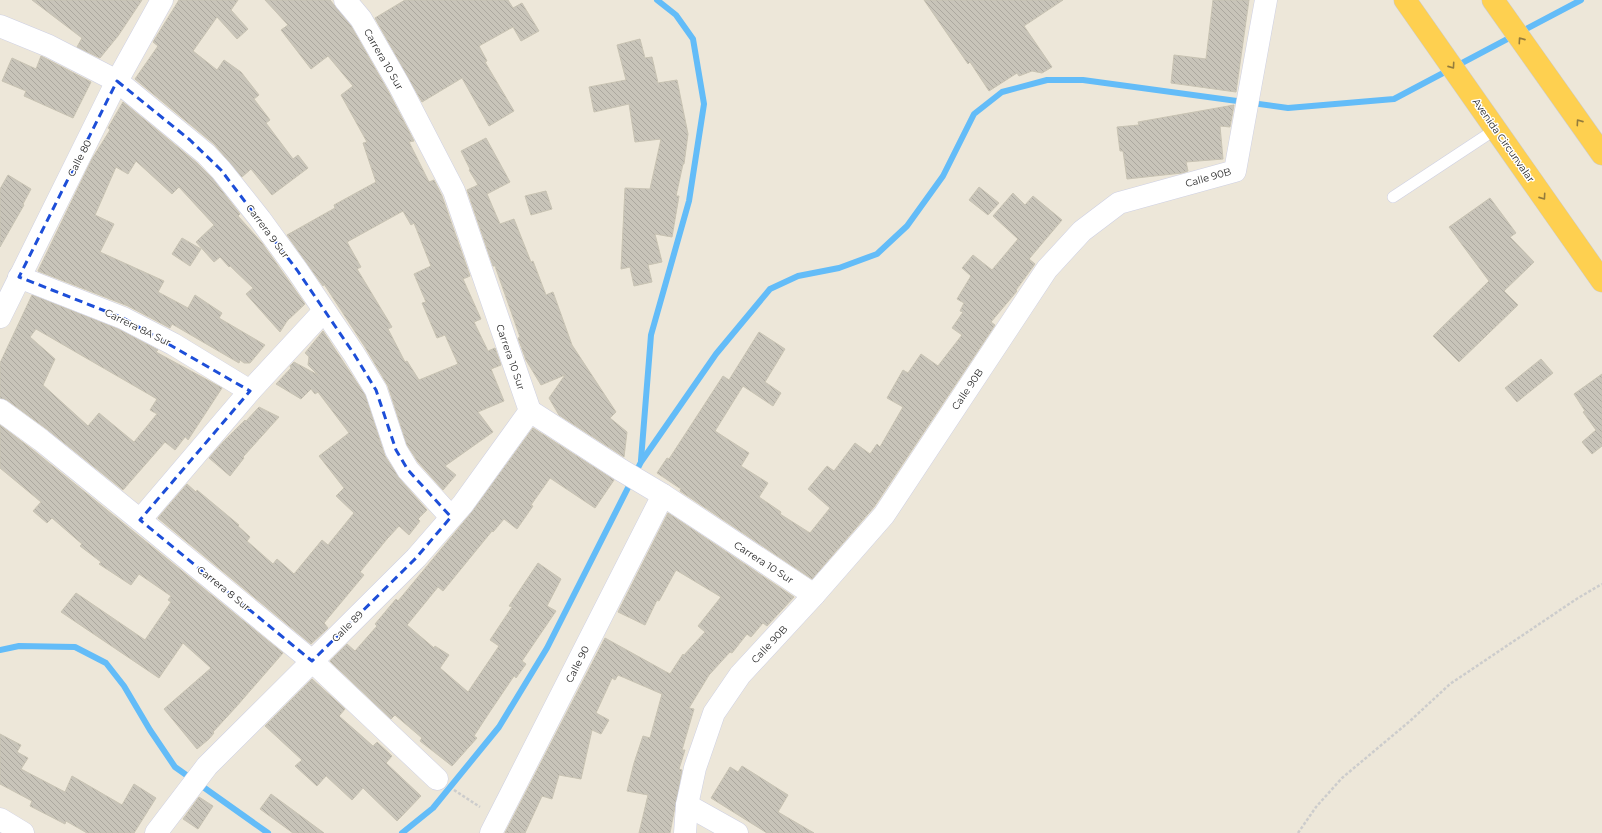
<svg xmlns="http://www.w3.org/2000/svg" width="1602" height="833" viewBox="0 0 1602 833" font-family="Montserrat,sans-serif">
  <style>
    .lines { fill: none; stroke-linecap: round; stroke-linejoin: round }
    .stream { stroke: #63bcf8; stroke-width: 6 }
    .building { fill: url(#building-back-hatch); stroke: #c8c3b3; fill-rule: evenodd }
    .service-casing { stroke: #ced0e3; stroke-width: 12 }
    .minor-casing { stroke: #ced0e3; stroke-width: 23 }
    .trunk-casing { stroke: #ccc; stroke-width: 23 }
    .path { stroke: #ccc; stroke-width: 2.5; stroke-dasharray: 3 2; stroke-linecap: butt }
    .service { stroke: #fff; stroke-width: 11 }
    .minor { stroke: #fff; stroke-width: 22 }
    .trunk { stroke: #fed050; stroke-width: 22 }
    .oneway { stroke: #947c3c }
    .marked { fill: none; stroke: #1d4ed8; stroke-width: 3; stroke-dasharray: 8 5; stroke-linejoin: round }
    .labels { text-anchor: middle; stroke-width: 3; stroke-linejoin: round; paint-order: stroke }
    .street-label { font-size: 10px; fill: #292929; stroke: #fff }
  </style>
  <defs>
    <pattern id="building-back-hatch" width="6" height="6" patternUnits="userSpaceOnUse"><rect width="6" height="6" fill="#c8c4b9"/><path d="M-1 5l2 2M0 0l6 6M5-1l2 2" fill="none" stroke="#aca89f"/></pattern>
  </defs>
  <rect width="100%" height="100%" fill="#ede7d9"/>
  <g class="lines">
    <g class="stream">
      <path d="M 641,460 L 651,335 L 689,201 L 704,104 L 693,39 L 676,15 L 657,0"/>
      <path d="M 0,650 L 19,646 L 75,647 L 106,663 L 124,686 L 150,730 L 175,767 L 268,833"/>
      <path d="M 402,833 L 433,808 L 499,727 L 547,648 L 641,462 L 716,354 L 770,289 L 798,276 L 839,268 L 877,254 L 907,226 L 943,176 L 974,114 L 1002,92 L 1047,80 L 1083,80 L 1288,108 L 1394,99 L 1581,0"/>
    </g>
  </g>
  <g class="building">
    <path d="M 32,0 L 142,0 L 118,36 L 100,58 L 77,47 L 82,38 Z"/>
    <path d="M 179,0 L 238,0 L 231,10 L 248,29 L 237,39 L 217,17 L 193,51 L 217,70 L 224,60 L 241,72 L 259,95 L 254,99 L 270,120 L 266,123 L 293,159 L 298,155 L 308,168 L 272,195 L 251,169 L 242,177 L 214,144 L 135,79 L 158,46 L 153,42 Z"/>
    <path d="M 265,0 L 330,0 L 351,26 L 388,91 L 414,141 L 409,142 L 429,182 L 434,180 L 442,196 L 470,276 L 463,279 L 481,319 L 474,322 L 488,351 L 495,348 L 501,365 L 491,369 L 504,401 L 478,412 L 493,432 L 445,466 L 456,475 L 443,490 L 418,462 L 407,445 L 388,386 L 365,347 L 324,284 L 323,286 L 287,235 L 335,208 L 334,205 L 376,182 L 363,143 L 367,142 L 341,95 L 353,86 L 328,56 L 311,69 L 281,30 L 288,25 ZM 403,211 L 411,225 L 414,223 L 431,266 L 414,274 L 426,302 L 422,303 L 437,338 L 445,335 L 458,364 L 419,380 L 407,361 L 405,362 L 388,329 L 392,327 L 357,269 L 361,267 L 347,242 Z"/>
    <path d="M 405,0 L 508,0 L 513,8 L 522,3 L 539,31 L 521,41 L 513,27 L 479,46 L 487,61 L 485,62 L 514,111 L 489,126 L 462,78 L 422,102 L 375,18 Z"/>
    <path d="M 924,0 L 1063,0 L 1024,26 L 1052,67 L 1042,73 L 1032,71 L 1019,76 L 1017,73 L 989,91 L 970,62 L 968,64 Z"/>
    <path d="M 1213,0 L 1249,0 L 1236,92 L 1171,83 L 1174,55 L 1206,59 Z"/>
    <path d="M 640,39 L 645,58 L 652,57 L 658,83 L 677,80 L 688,134 L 684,164 L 683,164 L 676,196 L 679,196 L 672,237 L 655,234 L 662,262 L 648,265 L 652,282 L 634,286 L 630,267 L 621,269 L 625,188 L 650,189 L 661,139 L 635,142 L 629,104 L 594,112 L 589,87 L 626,80 L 617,45 Z"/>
    <path d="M 41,56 L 91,82 L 73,118 L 24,96 L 26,91 L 2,81 L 12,58 L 36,69 Z"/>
    <path d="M 123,102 L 197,163 L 212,178 L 240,214 L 238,216 L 262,243 L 305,304 L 287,321 L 280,332 L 246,294 L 253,288 L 230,266 L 229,267 L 220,257 L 214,262 L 196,242 L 214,225 L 179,187 L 172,194 L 136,161 L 128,174 L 116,167 L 95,215 L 114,224 L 100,252 L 164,281 L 158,292 L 188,308 L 195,295 L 222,313 L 219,318 L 265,345 L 250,363 L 244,363 L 240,360 L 239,363 L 172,324 L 170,328 L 128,306 L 38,271 L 92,159 L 110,130 L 108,128 Z"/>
    <path d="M 1234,105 L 1230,127 L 1220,126 L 1223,159 L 1186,162 L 1188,171 L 1182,173 L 1127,179 L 1123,151 L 1120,151 L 1117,127 L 1139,125 L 1138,122 Z"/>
    <path d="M 486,138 L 510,182 L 487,194 L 500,224 L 514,219 L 531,262 L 533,261 L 546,295 L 553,292 L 572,345 L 616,412 L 610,418 L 627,432 L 624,457 L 559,415 L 549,398 L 565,375 L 541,385 L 526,360 L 518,338 L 520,337 L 495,266 L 493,266 L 467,190 L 478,185 L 469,170 L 470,169 L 461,151 Z"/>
    <path d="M 8,175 L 31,189 L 23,204 L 24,205 L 0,247 L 0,189 Z"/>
    <path d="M 979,187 L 999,203 L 988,215 L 969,200 Z"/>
    <path d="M 546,191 L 552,209 L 531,215 L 525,196 Z"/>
    <path d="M 1013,193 L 1025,205 L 1033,196 L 1062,220 L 1029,259 L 1035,264 L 1016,290 L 1017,291 L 991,322 L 995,325 L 874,507 L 812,579 L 680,491 L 681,489 L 657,473 L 667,458 L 669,459 L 723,376 L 729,380 L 759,332 L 785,349 L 765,382 L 781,393 L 773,406 L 743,386 L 715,431 L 749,453 L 741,466 L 768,483 L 759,497 L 781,512 L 780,514 L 810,533 L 830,508 L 808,489 L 827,466 L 834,471 L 855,443 L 870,454 L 877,444 L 880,447 L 903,407 L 887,398 L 903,370 L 908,373 L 921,354 L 938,366 L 962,335 L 952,328 L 963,312 L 960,311 L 964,303 L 957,299 L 971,276 L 962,268 L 973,255 L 992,270 L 1018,239 L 993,216 Z"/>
    <path d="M 1490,198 L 1516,233 L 1510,237 L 1534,262 L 1504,291 L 1518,305 L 1459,362 L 1433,336 L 1489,281 L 1449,227 Z"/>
    <path d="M 182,238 L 201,249 L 190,266 L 172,254 Z"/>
    <path d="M 32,295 L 118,329 L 158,350 L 156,352 L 222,388 L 188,440 L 185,437 L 175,450 L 165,442 L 123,490 L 48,430 L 7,400 L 0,398 L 0,363 ZM 36,329 L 157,399 L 150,410 L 157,414 L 134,442 L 99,413 L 88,426 L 43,385 L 55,359 L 30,337 Z"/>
    <path d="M 323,331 L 365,395 L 385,456 L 399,478 L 427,510 L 418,519 L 420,521 L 409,535 L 399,526 L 387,539 L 360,572 L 364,575 L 324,623 L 328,628 L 311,644 L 158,518 L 187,484 L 196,492 L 197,490 L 239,525 L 238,526 L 250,537 L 247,541 L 273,564 L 277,559 L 294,574 L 322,540 L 328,545 L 354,513 L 336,496 L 344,488 L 319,456 L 349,433 L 318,392 L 315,394 L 311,389 L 301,399 L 276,384 L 291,368 L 290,366 L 294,362 L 318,375 L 308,365 L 309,357 L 305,353 Z"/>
    <path d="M 1541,359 L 1553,373 L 1517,402 L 1505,388 Z"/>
    <path d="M 1602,374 L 1602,446 L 1592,454 L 1582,442 L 1596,430 L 1583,412 L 1585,411 L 1574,394 Z"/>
    <path d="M 259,407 L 279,417 L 243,457 L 244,458 L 230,476 L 209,458 L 224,441 L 245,420 L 246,421 Z"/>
    <path d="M 0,425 L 33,450 L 283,653 L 236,707 L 213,732 L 214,733 L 209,739 L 197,749 L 164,709 L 211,668 L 183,643 L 159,678 L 61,612 L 76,593 L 145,640 L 171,602 L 168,600 L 171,596 L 139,574 L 131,585 L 99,564 L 101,562 L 80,546 L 82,544 L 52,518 L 47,523 L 33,511 L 41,502 L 0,468 Z"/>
    <path d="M 533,428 L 614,480 L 595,508 L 550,478 L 531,505 L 533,506 L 517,529 L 504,519 L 493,532 L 492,531 L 443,591 L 438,587 L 407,625 L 434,648 L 435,646 L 449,655 L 440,668 L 468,692 L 499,646 L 490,640 L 512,607 L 509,606 L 538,563 L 561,579 L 547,606 L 556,611 L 522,661 L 526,664 L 516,678 L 514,676 L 489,713 L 474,736 L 477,738 L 452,766 L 420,741 L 422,738 L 395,715 L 391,719 L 330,661 L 347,644 L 355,651 L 377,626 L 375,624 L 396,599 L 398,601 L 472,512 Z"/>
    <path d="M 668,513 L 794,597 L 767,626 L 763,623 L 751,637 L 747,634 L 732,653 L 730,652 L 709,675 L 689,708 L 694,709 L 682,750 L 685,750 L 679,769 L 682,770 L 670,833 L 639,833 L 648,795 L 627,791 L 634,763 L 643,736 L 650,738 L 662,694 L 618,675 L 615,680 L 612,678 L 596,713 L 609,720 L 601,734 L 592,730 L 581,779 L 559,775 L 552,799 L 542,796 L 525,833 L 505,833 L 605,638 L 670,674 L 683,654 L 684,655 L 705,632 L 698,626 L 721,597 L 676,570 L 659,601 L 657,600 L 645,625 L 618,612 Z"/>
    <path d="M 312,679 L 345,709 L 339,716 L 373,746 L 377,742 L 392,756 L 386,763 L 421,796 L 397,821 L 363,788 L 352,800 L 326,776 L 317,786 L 295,766 L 302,760 L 265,726 Z"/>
    <path d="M 0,734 L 21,745 L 17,752 L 28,758 L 21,769 L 65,792 L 72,776 L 122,805 L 134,784 L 156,798 L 134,833 L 87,833 L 66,821 L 65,824 L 30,806 L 32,801 L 0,784 Z"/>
    <path d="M 742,766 L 788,795 L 778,812 L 814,833 L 767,833 L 711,798 L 730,767 L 738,772 Z"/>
    <path d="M 271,794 L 324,833 L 293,833 L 260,809 Z"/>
    <path d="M 199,797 L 213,806 L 198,829 L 183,819 Z"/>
  </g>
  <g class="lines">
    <defs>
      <path id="service" d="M 1393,197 L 1496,129"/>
      <g id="minor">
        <path d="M 345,0 L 361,19 L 399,85 L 454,191 L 530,411 L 621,470 L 663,495 L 814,595"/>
        <path d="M 0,26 L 49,46 L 117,81 L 206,154 L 221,170 L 260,219 L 297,270 L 354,354 L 376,390 L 396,450 L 408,470 L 451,517"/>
        <path d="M 19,277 L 123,318 L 173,344 L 250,391"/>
        <path d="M 0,317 L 117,81 L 162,0"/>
        <path d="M 0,410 L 41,440 L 140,520 L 312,661 L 437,779"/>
        <path d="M 140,520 L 250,391 L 324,311"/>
        <path d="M 687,805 L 737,833"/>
        <path d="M 0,819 L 23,833"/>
        <path d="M 156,833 L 207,766 L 416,558 L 463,504 L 530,411"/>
        <path d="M 491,833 L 663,495"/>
        <path d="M 685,833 L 687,805 L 695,768 L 714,713 L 740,675 L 814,595 L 884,515 L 1047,269 L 1082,231 L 1119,203 L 1235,171 L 1266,0"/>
      </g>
      <g id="trunk">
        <path d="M 1405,0 L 1602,281"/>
        <path d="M 1493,0 L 1602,154"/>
      </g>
    </defs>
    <use href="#service" class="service-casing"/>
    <use href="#minor" class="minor-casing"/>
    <use href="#trunk" class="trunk-casing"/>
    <g class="path">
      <path d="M 454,790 L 480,807"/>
      <path d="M 1298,833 L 1316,807 L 1342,778 L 1410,721 L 1450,684 L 1578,598 L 1602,584"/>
    </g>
    <use href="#service" class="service"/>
    <use href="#minor" class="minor"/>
    <use href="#trunk" class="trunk"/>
  </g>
  <defs><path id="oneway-chevron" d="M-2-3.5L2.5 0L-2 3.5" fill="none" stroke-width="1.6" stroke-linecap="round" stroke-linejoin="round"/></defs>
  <g class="oneway">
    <use href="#oneway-chevron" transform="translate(1521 40) rotate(-125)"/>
    <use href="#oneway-chevron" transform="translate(1452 66) rotate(55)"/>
    <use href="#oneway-chevron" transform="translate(1579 122) rotate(-125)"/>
    <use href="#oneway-chevron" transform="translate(1543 197) rotate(55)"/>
  </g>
  <path class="marked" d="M 117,81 L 190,140 L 221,170 L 297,270 L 354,354 L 376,390 L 396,450 L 408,470 L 451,517 L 416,558 L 312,661 L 140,520 L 250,391 L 123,318 L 19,277 Z"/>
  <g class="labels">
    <g class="street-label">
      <text transform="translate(384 59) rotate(60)" y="4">Carrera 10 Sur</text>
      <text transform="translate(1504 140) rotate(55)" y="4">Avenida Circunvalar</text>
      <text transform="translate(79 158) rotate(-63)" y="4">Calle 80</text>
      <text transform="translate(1208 177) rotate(-16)" y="4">Calle 90B</text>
      <text transform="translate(268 231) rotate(53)" y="4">Carrera 9 Sur</text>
      <text transform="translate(138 327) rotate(26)" y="4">Carrera 8A Sur</text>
      <text transform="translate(511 357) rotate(71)" y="4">Carrera 10 Sur</text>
      <text transform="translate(967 389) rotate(-56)" y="4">Calle 90B</text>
      <text transform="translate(764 562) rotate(33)" y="4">Carrera 10 Sur</text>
      <text transform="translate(224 588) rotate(39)" y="4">Carrera 8 Sur</text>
      <text transform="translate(347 626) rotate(-45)" y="4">Calle 89</text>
      <text transform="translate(769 644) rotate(-47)" y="4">Calle 90B</text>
      <text transform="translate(577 664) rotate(-63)" y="4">Calle 90</text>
    </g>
  </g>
</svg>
